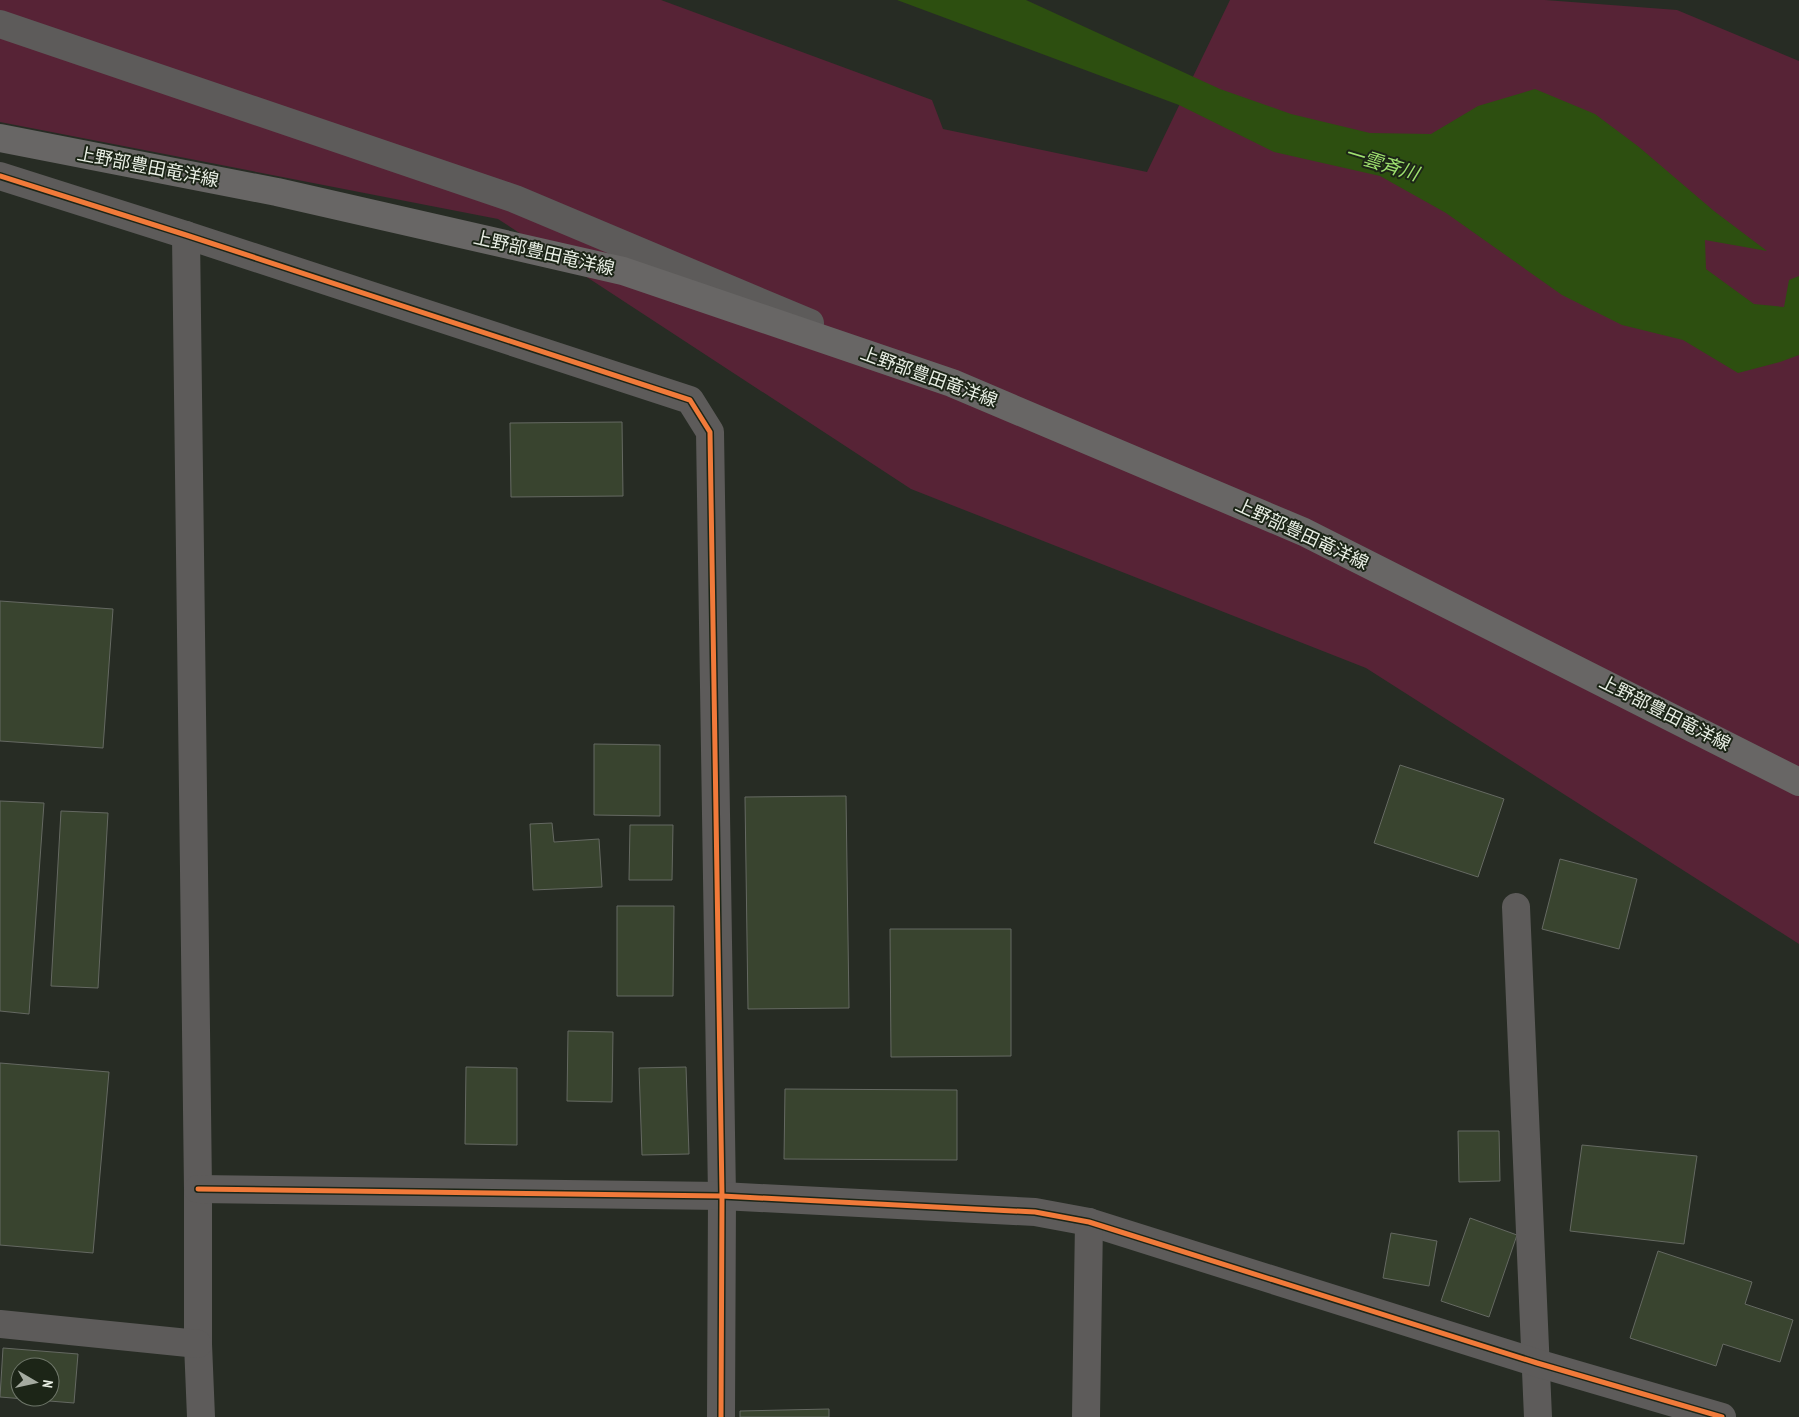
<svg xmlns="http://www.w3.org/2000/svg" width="1799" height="1417" viewBox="0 0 1799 1417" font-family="'PT Sans Narrow','Noto Sans JP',sans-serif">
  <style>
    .green { fill: #572336 }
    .water { fill: #2d4f10 }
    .building { fill: #39442f; stroke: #656962; fill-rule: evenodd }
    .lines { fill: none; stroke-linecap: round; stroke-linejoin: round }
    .street { stroke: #5d5b5a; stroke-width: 28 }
    .secondary { stroke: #686665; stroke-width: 28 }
    .cycleway-casing { stroke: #1c2517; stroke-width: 8 }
    .cycleway { stroke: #f17a3a; stroke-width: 5 }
    .labels { text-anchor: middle; stroke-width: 4; stroke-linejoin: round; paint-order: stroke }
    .street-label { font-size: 18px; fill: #e9efe5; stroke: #1c2517 }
    .water-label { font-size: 19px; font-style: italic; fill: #9ee06f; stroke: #1c2517 }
  </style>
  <rect width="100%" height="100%" fill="#272c24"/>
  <path class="green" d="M 0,0 L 661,0 L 932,100 L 943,129 L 1147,172 L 1230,0 L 1545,0 L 1677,10 L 1799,61 L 1799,944 L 1366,668 L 911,489 L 498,219 L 0,122 Z"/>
  <path class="water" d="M 897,0 L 1026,0 L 1220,89 L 1291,114 L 1370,133 L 1431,134 L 1478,106 L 1535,89 L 1595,114 L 1639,147 L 1714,211 L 1767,251 L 1705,240 L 1706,269 L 1754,304 L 1784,307 L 1789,280 L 1799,276 L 1799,355 L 1780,362 L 1738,373 L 1683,340 L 1622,325 L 1562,295 L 1446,213 L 1380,176 L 1274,152 L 1179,105 Z"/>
  <g class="building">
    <path d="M 622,422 L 623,496 L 511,497 L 510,423 Z"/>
    <path d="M 0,601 L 113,609 L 103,748 L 0,741 Z"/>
    <path d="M 594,744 L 660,745 L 660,816 L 594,815 Z"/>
    <path d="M 1400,765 L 1504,799 L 1478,877 L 1374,843 Z"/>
    <path d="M 846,796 L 849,1008 L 748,1009 L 745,797 Z"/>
    <path d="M 0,801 L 44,803 L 29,1014 L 0,1011 Z"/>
    <path d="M 61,811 L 108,813 L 98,988 L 51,986 Z"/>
    <path d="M 552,823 L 554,842 L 599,839 L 602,887 L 533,890 L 530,824 Z"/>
    <path d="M 630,825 L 673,825 L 672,880 L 629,880 Z"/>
    <path d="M 1560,859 L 1637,879 L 1619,949 L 1542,929 Z"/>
    <path d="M 617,906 L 674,906 L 673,996 L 617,996 Z"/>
    <path d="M 890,929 L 1011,929 L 1011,1056 L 891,1057 Z"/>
    <path d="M 568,1031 L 613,1032 L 612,1102 L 567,1101 Z"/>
    <path d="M 0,1063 L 109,1072 L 93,1253 L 0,1245 Z"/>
    <path d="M 466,1067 L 517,1068 L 517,1145 L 465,1144 Z"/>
    <path d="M 686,1067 L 689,1154 L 642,1155 L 639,1068 Z"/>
    <path d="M 785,1089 L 957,1090 L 957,1160 L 784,1159 Z"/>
    <path d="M 1458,1131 L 1499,1131 L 1500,1181 L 1459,1182 Z"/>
    <path d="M 1582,1145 L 1697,1156 L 1684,1244 L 1570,1231 Z"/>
    <path d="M 1470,1218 L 1517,1235 L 1489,1317 L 1441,1301 Z"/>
    <path d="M 1391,1233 L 1437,1241 L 1429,1286 L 1383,1278 Z"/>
    <path d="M 1658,1251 L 1752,1282 L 1745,1304 L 1793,1320 L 1780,1362 L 1723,1344 L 1716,1366 L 1630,1338 Z"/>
    <path d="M 3,1348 L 78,1354 L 74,1403 L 0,1397 ZM 20,1367 L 50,1367 L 50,1397 L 20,1397 Z"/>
    <path d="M 829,1409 L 829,1417 L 740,1417 L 740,1411 Z"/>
  </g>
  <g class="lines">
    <g class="street">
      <path d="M 0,24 L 515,199 L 810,323"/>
      <path d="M 0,176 L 186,235 L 690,400 L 710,432 L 722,1196 L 721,1417"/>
      <path d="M 186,235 L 198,1189 L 198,1344 L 201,1417"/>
      <path d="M 1516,907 L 1538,1417"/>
      <path d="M 198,1189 L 722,1196 L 1035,1212 L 1089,1222 L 1537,1363 L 1722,1417"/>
      <path d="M 0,1324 L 198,1344"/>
      <path d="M 1086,1417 L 1089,1222"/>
    </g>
    <path class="secondary" d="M 0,138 L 277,192 L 623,271 L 952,383 L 1304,532 L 1799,782"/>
    <defs>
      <g id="cycleway">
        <path d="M 0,176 L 186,235 L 690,400 L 710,432 L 722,1196 L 721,1417"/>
        <path d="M 198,1189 L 722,1196 L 1035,1212 L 1089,1222 L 1537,1363 L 1722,1417"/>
      </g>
    </defs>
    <use href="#cycleway" class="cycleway-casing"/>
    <use href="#cycleway" class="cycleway"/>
  </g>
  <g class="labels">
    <g class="street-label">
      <text transform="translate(148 167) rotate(11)" y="6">上野部豊田竜洋線</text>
      <text transform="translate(544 253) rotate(13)" y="6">上野部豊田竜洋線</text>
      <text transform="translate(929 377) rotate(20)" y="6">上野部豊田竜洋線</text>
      <text transform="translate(1302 534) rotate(25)" y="6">上野部豊田竜洋線</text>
      <text transform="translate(1665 713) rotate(27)" y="6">上野部豊田竜洋線</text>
    </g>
    <g class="water-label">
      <text transform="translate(1382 163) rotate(17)" y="7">一雲斉川</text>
    </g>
  </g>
  <g transform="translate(35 1382) rotate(99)"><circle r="24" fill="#1c2517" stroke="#6e7669"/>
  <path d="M0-4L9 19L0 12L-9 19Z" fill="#a5aba1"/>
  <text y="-8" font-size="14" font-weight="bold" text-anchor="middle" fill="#e9efe5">N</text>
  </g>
</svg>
